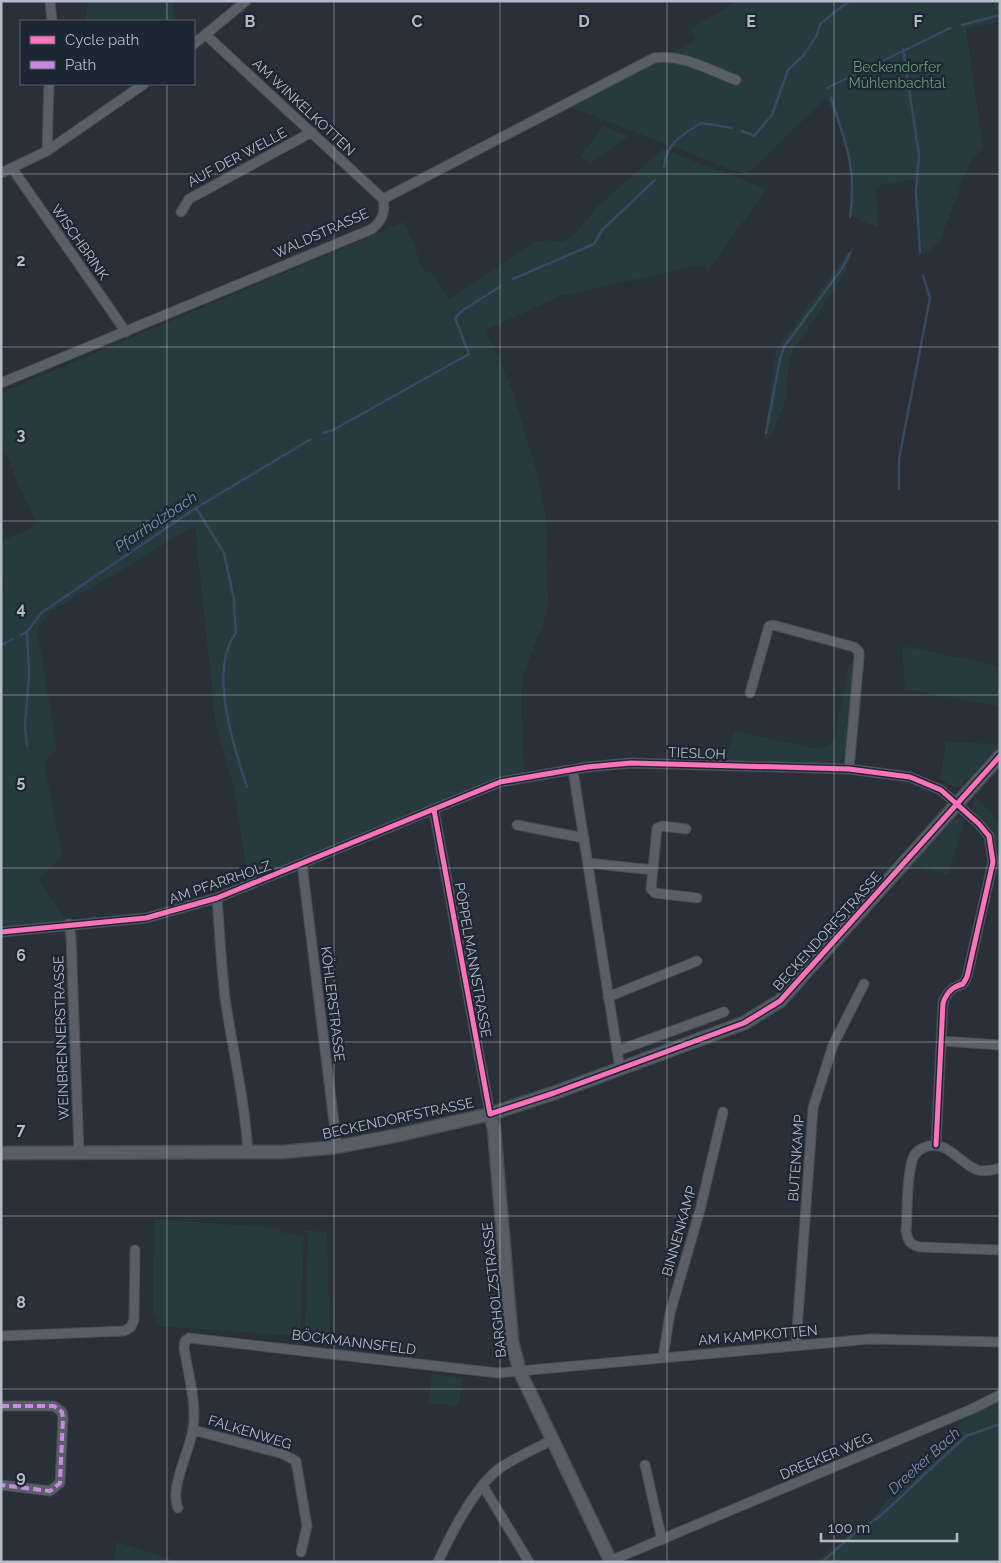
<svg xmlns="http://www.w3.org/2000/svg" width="1001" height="1563" viewBox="0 0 1001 1563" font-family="Raleway,sans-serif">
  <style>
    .green { fill: #273a3e }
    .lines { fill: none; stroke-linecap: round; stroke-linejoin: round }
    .stream { stroke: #384963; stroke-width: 2.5 }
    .street-casing { stroke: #484c53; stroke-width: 11 }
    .secondary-casing { stroke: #484c53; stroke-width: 15 }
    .street { stroke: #5a5e66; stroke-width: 9 }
    .secondary { stroke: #595d64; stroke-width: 12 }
    .quiet { stroke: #c787e3; stroke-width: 4; stroke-dasharray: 8 4; stroke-linecap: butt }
    .cycleway-casing { stroke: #1d2633; stroke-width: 8 }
    .cycleway { stroke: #fb73b8; stroke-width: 5 }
    .grid { fill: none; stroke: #b4bcc9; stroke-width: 1; stroke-opacity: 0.55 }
    .labels { text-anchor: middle; stroke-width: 4.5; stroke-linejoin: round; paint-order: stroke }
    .park-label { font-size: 14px; fill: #6b9a76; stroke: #1d2633 }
    .street-label { font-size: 14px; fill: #b4bcc9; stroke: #1d2633 }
    .water-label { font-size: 15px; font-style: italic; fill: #7c92b1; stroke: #1d2633 }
    .grid-label { font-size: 16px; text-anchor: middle; font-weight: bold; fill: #b4bcc9; stroke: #1d2633; stroke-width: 4.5; stroke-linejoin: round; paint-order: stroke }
  </style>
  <rect width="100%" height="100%" fill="#2a3038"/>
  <g class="green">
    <path d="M 88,1 L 173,1 L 175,21 L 85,21 Z"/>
    <path d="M 738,1 L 1000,1 L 1000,22 L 966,29 L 983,148 L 973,158 L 963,180 L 940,240 L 929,252 L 919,255 L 914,191 L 916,179 L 876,186 L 878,228 L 850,215 C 855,163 848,145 826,98 L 746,175 L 570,107 L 695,41 L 690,29 Z"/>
    <path d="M 603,126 L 628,136 L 591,163 L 581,156 Z"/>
    <path d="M 663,149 L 767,189 L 707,272 L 705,264 L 560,296 L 486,330 L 513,392 L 538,477 L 546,519 L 548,604 L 544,621 L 523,674 L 521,696 L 524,773 L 248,882 L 234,788 L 216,726 L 195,527 L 179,534 L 139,560 L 51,611 L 37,630 L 57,749 L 44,763 L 62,856 L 38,880 L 67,921 L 1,929 L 1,592 L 5,588 L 1,576 L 1,541 L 37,526 L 1,443 L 1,393 L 404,222 L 416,250 L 419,262 L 424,270 L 434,274 L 449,300 L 532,243 L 549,240 L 556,242 L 564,241 L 579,230 L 597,207 Z"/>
    <path d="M 852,248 L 854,249 L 845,273 L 794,349 L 789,360 L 786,399 L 771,437 L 764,440 L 776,351 L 781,342 Z"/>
    <path d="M 902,646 L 1000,666 L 1000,706 L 905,689 Z"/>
    <path d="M 855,658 L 844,757 L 839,763 L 725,761 L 734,731 L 818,749 L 829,746 L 835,738 L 848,667 Z"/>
    <path d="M 946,742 L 1000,744 L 962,786 L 955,788 L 940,779 Z"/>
    <path d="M 975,798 L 1000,821 L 1000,843 L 997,843 L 988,826 L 972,809 Z"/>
    <path d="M 960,817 L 965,819 L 948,875 L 912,863 L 952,821 Z"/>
    <path d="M 154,1219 L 278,1228 L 281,1232 L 304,1236 L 300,1336 L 156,1326 L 157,1314 L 153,1313 Z"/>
    <path d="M 298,1230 L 327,1232 L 330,1346 L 308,1343 L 305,1332 L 308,1234 Z"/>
    <path d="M 432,1374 L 462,1378 L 459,1406 L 429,1403 Z"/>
    <path d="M 1000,1399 L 1000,1562 L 816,1562 L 851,1532 L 871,1520 L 893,1494 L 899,1479 L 913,1469 L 921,1469 L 935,1459 L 968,1414 Z"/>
    <path d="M 116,1542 L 181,1562 L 115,1562 Z"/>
  </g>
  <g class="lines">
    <g class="stream">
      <path d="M 962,25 L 1000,15"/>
      <path d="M 903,49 L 919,155 L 916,192 L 920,252"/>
      <path d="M 827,88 L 950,28"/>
      <path d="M 831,98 C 846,144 857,167 850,217"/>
      <path d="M 742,131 L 754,136 L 772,115 L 788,70 L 803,56 L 817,35 L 820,24 L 849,1"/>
      <path d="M 664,167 C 666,143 682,135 701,123 L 732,128"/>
      <path d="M 513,279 L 594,244 L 603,229 L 655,180"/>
      <path d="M 323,433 L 333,430 L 469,354 L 455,318 L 463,310 L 501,286"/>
      <path d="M 766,433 L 780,359 L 784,347 L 843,267 L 850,253"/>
      <path d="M 899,489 L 899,459 L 930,298 L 923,276"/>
      <path d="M 196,508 L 224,553 L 234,600 L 236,633 C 208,669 234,748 247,787"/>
      <path d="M 27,632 L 29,673 L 25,726 L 27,746"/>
      <path d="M 21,635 L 27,632 L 41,613 L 196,508 L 311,439"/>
      <path d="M 1,645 L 13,639"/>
      <path d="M 822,1562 L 856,1532 L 878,1518 L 966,1436 L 1000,1424"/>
    </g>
    <defs>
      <g id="street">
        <path d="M 50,1 L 52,21"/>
        <path d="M 206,35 L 383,199"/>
        <path d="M 194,44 L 246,1"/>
        <path d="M 47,151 L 49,84"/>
        <path d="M 12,168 L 126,332"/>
        <path d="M 1,173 L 47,151 L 144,84"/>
        <path d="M 383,199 L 654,58 C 680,53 712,71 736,80"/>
        <path d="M 181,212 L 189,199 L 312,132"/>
        <path d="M 1,383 L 372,229 C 382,221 386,212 383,199"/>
        <path d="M 750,693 L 769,626 L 773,625 L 854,647 L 859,652 L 859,658 L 849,769"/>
        <path d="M 573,770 L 620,1069"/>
        <path d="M 434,810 L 490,1114"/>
        <path d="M 517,825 L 584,838"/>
        <path d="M 686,829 L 662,826 L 657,828 L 651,889 L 655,893 L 697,898"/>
        <path d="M 588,863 L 653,870"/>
        <path d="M 302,864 L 337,1147"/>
        <path d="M 217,898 C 220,933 221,970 226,1005 C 234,1055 245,1103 248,1153"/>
        <path d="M 69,924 L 71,937 L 79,1152"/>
        <path d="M 1,932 L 146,918 L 217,898 L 500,782 L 587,767 L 631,763 L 849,769 L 910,777 L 941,790 L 979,824 L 989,836 L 993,862 L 967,977 L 963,984 C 952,987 947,992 943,1003 L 936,1145"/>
        <path d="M 608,997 L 697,961"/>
        <path d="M 942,1041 L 1000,1045"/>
        <path d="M 617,1051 L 724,1012"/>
        <path d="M 1000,1168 C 992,1170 985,1172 977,1170 C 959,1163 945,1137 923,1148 C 915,1151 912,1158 911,1166 C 906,1186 908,1210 906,1231 C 908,1241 910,1245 920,1247 L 1000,1250"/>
        <path d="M 1,1336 L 124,1331 L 131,1327 L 134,1320 L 135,1250"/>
        <path d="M 796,1345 L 813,1108 L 833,1045 L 864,984"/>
        <path d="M 663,1357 L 670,1313 L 700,1210 L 723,1112"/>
        <path d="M 1,1406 L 54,1406 L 62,1412 L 63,1418 L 60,1483 L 50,1491 L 1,1485"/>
        <path d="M 193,1430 L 283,1454 L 296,1461 L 307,1526 L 301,1552"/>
        <path d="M 645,1465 L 662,1540"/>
        <path d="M 483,1486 L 529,1562"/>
        <path d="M 178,1508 C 169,1488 190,1451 193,1429 C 197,1403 188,1373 184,1348 L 185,1341 L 189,1338 L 498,1373 L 870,1339 L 1000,1342"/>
        <path d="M 610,1561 L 972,1409 L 1000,1395"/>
        <path d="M 438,1562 C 451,1534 475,1486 500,1468 C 516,1457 535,1449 552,1440"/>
      </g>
      <g id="secondary">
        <path d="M 490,1114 L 494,1129 L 512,1342 L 520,1372 L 611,1562"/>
        <path d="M 1,1153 L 282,1152 L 337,1147 L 399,1135 L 490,1114 L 554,1093 L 744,1023 L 780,1001 L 1000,756"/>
      </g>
    </defs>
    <use href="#street" class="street-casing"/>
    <use href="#secondary" class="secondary-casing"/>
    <use href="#street" class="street"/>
    <use href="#secondary" class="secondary"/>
    <path class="quiet" d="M 1,1406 L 54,1406 L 62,1412 L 63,1418 L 60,1483 L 50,1491 L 1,1485"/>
    <defs>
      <g id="cycleway">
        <path d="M 434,810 L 490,1114 L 554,1093 L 744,1023 L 780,1001 L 1000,756"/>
        <path d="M 1,932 L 146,918 L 217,898 L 500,782 L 587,767 L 631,763 L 849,769 L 910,777 L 941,790 L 979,824 L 989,836 L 993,862 L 967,977 L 963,984 C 952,987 947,992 943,1003 L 936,1145"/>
      </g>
    </defs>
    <use href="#cycleway" class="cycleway-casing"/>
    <use href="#cycleway" class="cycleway"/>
  </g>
  <path class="grid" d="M 167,1 L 167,21M 334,1 L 334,1562M 500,1 L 500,1562M 667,1 L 667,1562M 834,1 L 834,1562M 167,84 L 167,1562M 1,174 L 1000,174M 1,347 L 1000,347M 1,521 L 1000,521M 1,695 L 1000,695M 1,868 L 1000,868M 1,1042 L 1000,1042M 1,1216 L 1000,1216M 1,1389 L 1000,1389"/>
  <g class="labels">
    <g class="park-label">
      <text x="897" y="72">Beckendorfer<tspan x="897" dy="16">Mühlenbachtal</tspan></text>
    </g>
    <g class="street-label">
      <text transform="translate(304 107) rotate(43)" y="5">AM WINKELKOTTEN</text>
      <text transform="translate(237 157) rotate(-28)" y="5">AUF DER WELLE</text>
      <text transform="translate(321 233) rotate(-24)" y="5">WALDSTRASSE</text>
      <text transform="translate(80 242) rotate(55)" y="5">WISCHBRINK</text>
      <text transform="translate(697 753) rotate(2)" y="5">TIESLOH</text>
      <text transform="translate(220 882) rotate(-19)" y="5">AM PFARRHOLZ</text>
      <text transform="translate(827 931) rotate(-48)" y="5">BECKENDORFSTRASSE</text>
      <text transform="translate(473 960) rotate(80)" y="5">PÖPPELMANNSTRASSE</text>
      <text transform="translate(333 1004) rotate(83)" y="5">KÖHLERSTRASSE</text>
      <text transform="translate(61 1038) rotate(-92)" y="5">WEINBRENNERSTRASSE</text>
      <text transform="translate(398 1118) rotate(-12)" y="5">BECKENDORFSTRASSE</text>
      <text transform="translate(796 1158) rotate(-86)" y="5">BUTENKAMP</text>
      <text transform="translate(679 1231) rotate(-74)" y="5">BINNENKAMP</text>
      <text transform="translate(494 1290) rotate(-96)" y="5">BARGHOLZSTRASSE</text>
      <text transform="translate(758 1335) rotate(-5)" y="5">AM KAMPKOTTEN</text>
      <text transform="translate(354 1342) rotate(7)" y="5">BÖCKMANNSFELD</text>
      <text transform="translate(250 1432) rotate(17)" y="5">FALKENWEG</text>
      <text transform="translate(826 1456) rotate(-23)" y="5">DREEKER WEG</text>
    </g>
    <g class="water-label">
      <text transform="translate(156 522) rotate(-34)" y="5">Pfarrholzbach</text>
      <text transform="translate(924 1461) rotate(-42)" y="5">Dreeker Bach</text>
    </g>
  </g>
  <g class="grid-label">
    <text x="250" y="27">B</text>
    <text x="417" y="27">C</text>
    <text x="584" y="27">D</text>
    <text x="751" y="27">E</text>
    <text x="918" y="27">F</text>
    <text x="21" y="266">2</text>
    <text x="21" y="440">3</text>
    <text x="21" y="614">4</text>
    <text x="21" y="787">5</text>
    <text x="21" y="961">6</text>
    <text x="21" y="1135">7</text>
    <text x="21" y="1308">8</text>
    <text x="21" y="1482">9</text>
  </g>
  <rect width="1001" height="1563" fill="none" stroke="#b4bcc9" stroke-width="5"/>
  <rect x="20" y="20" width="175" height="65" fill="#1d2633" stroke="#59626f"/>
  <rect x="30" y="36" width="25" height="8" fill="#fb73b8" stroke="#59626f"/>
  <text x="65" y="45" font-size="15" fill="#b4bcc9">Cycle path</text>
  <rect x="30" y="61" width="25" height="8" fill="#c787e3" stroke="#59626f"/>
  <text x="65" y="70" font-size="15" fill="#b4bcc9">Path</text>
  <path d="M821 1533v8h136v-8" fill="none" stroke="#b4bcc9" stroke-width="2.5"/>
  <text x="828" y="1533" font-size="15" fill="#b4bcc9" stroke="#1d2633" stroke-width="4" paint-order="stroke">100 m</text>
</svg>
